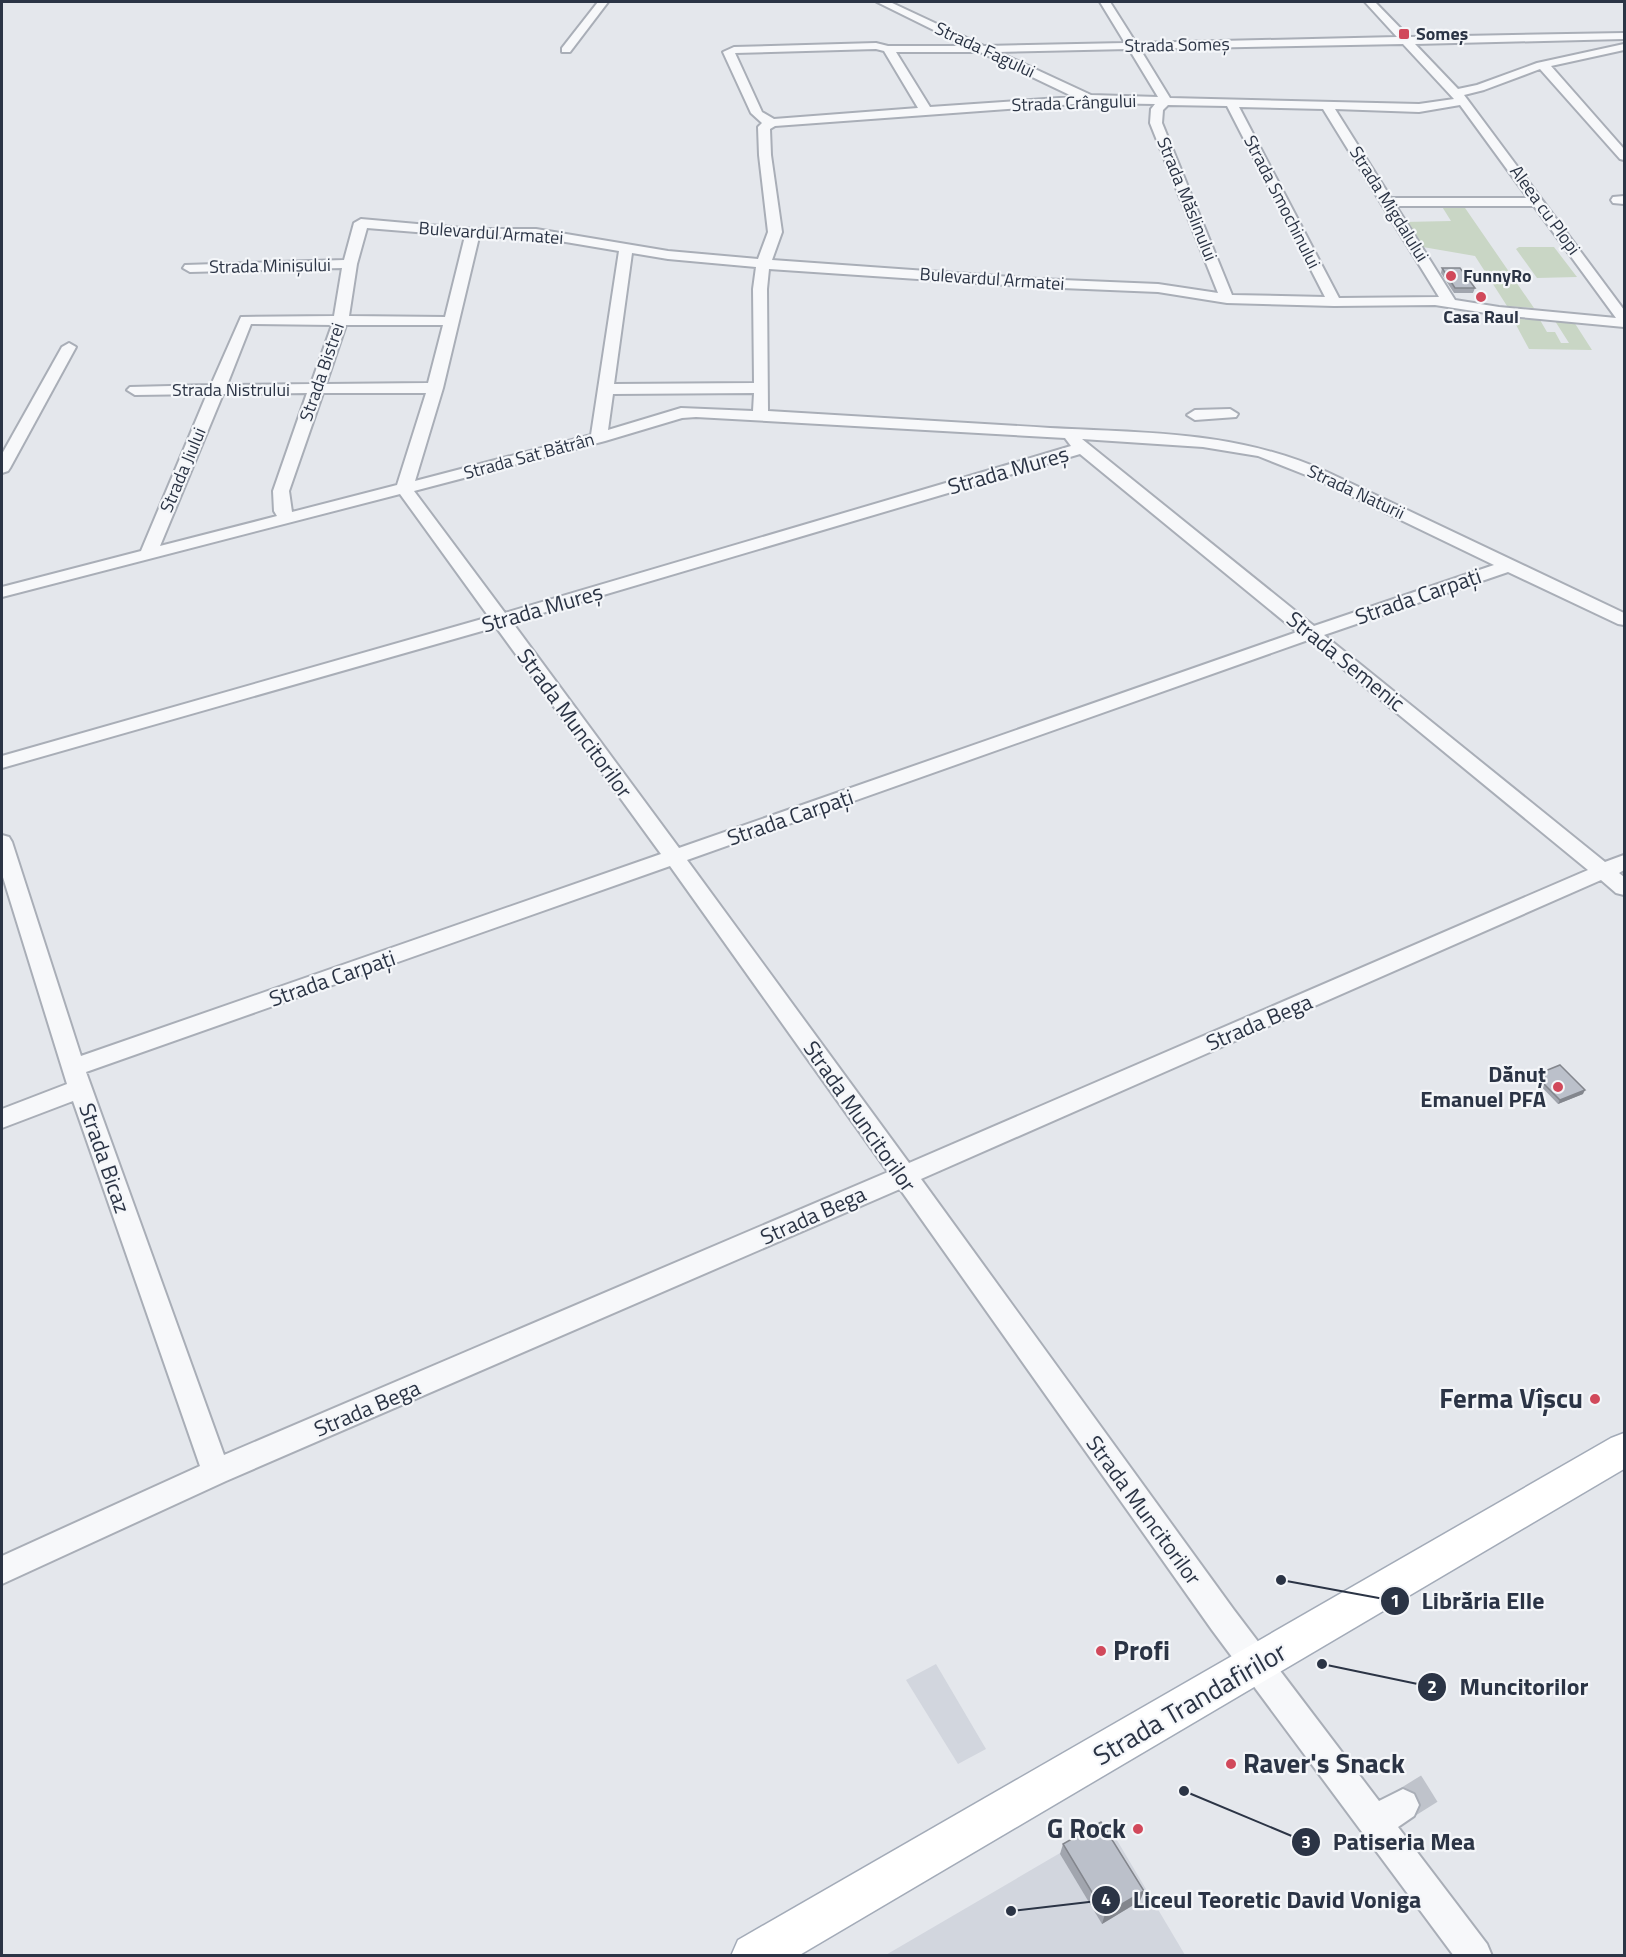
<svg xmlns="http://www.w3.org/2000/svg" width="1626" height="1957" viewBox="0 0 1626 1957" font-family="'Titillium Web',sans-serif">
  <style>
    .built { fill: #d2d6de }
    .green { fill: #c9d6c5 }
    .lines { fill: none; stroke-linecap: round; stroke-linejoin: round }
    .minor-tunnel { stroke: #bfc3cb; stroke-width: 31; stroke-dasharray: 31 15; stroke-linecap: butt }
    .minor-casing { stroke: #a9aeb7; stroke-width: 4 }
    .major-casing { stroke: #a3abb8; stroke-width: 3 }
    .minor { fill: #f7f8fa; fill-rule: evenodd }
    .major { fill: #fff; fill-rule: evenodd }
    .wall { fill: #a1a5ae }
    .shaded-wall { fill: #83868d }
    .building { fill: #bbc0ca; stroke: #83868d; stroke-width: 1.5 }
    .poi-dot { fill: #d1495b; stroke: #f4f6f9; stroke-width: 2 }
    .labels { text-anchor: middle; stroke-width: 4.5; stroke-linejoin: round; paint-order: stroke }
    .far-poi-label { font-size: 18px; font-weight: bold; fill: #2b3445; stroke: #f4f6f9; text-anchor: start }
    .far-street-label { font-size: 18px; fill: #2b3445; stroke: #f4f6f9 }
    .street-label { font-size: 22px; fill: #2b3445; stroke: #f4f6f9 }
    .poi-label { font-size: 22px; font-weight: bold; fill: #2b3445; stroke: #f4f6f9; text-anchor: end }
    .near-poi-label { font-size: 27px; font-weight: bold; fill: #2b3445; stroke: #f4f6f9; text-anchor: end }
    .near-street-label { font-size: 27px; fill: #2b3445; stroke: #f4f6f9 }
    .leader { fill: none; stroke: #2b3445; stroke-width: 2 }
    .callout-dot { fill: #2b3445; stroke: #f4f6f9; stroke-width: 2 }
    .mark-label { font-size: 18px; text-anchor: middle; font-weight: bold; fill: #fff }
    .callout-label { font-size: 24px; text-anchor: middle; font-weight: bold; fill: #2b3445; stroke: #f4f6f9; stroke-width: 4.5; stroke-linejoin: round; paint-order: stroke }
  </style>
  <rect width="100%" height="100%" fill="#e4e7ec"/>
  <g class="built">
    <path d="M 936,1664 L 986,1749 L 958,1764 L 906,1680 Z"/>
    <path d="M 1108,1825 L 1185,1955 L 884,1956 Z"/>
  </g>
  <g class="green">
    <path d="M 1441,205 L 1463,205 L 1534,308 L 1507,306 L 1475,256 L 1417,246 L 1403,222 L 1451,221 Z"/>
    <path d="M 1519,247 L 1554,247 L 1577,277 L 1537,278 L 1516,249 Z"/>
    <path d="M 1519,319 L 1540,320 L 1547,332 L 1555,332 L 1561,343 L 1569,343 L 1555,321 L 1574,322 L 1592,350 L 1529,349 L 1515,323 Z"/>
  </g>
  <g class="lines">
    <path class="minor-tunnel" d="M 1403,1805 L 1435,1785"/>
    <defs>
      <g id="minor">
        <path d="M 598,2 L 608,2 L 570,52 L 562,52 L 562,48 Z"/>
        <path d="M 877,2 L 890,2 L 984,46 L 1125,43 L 1100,2 L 1110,2 L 1136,43 L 1397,37 L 1365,2 L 1375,2 L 1409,37 L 1624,33 L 1624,39 L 1415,44 L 1458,89 L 1477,85 L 1537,63 L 1624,44 L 1624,50 L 1551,66 L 1624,149 L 1624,160 L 1620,159 L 1540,69 L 1484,90 L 1464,95 L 1624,310 L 1624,327 L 1499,315 L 1435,305 L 1334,306 L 1227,303 L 1158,292 L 1038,287 L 769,269 L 767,289 L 768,411 C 862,417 956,422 1050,428 C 1147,433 1237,431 1327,472 L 1624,613 L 1624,625 L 1618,624 L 1508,572 L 1324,635 L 1605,862 L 1624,855 L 1624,870 L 1619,873 L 1624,877 L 1624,895 L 1616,893 L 1601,880 L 921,1179 L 1234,1610 L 1379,1801 L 1403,1789 L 1414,1794 L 1419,1805 L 1414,1816 L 1398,1827 L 1487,1944 L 1492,1956 L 1454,1956 L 1212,1630 L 900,1189 L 226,1481 L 2,1584 L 2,1556 L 200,1466 L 73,1101 L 2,1128 L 2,1109 L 67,1084 L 2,874 L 2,835 L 9,837 L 12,842 L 81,1056 L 661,854 L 496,627 L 2,768 L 2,756 L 489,617 L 400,494 L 2,597 L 2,587 L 141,551 L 207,394 L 135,395 L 127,390 L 130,387 L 211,385 L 241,317 L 334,316 L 342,268 L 190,272 L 183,268 L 185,265 L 344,260 L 354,223 L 361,219 L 473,229 L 536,229 L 668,251 L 758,259 L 768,232 L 759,155 L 758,127 L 762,123 L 751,113 L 723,52 L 734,47 L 876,43 L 888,46 L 966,46 ZM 1403,44 L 1454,99 L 1419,104 L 1170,98 L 1140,49 ZM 876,49 L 884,51 L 918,108 L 774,119 L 762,112 L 735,53 ZM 1129,49 L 1158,97 L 1091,95 L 998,52 ZM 896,52 L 980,52 L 1074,97 L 930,107 ZM 1089,103 L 1155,104 L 1151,109 L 1150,123 L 1218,293 L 1158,284 L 1038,279 L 772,260 L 782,232 L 771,155 L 770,129 L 775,126 ZM 1168,105 L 1227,106 L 1325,297 L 1232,295 L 1162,123 L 1163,110 ZM 1460,105 L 1528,198 L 1391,198 L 1335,109 L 1419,112 ZM 1239,107 L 1323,109 L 1439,297 L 1339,298 ZM 1396,206 L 1534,206 L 1616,318 L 1499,307 L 1455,300 ZM 367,228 L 465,236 L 445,317 L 349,316 L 357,264 ZM 479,237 L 536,237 L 619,251 L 591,435 L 415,481 L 443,388 ZM 632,253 L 668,259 L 756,267 L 753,289 L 754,383 L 614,384 ZM 251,324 L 332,325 L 311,384 L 227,385 ZM 346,325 L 443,325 L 428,383 L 326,384 ZM 307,393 L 273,491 L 274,511 L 277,516 L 160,546 L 223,394 ZM 323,393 L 426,393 L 397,485 L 292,512 L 289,491 ZM 754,393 L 753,411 L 681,408 L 608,430 L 613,394 ZM 696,417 L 1065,438 L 1071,446 L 505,613 L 414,491 L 605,441 L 682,418 ZM 1082,439 L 1203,447 L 1258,456 L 1316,479 L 1494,565 L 1314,626 ZM 1080,454 L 1297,632 L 679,848 L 512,622 ZM 1308,640 L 1588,870 L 909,1163 L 687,860 ZM 670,866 L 888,1172 L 224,1455 L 86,1072 Z"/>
        <path d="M 1624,196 L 1624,204 L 1613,203 L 1611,200 L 1613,197 Z"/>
        <path d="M 69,343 L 76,347 L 10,468 L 8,471 L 2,473 L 2,454 L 62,347 Z"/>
        <path d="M 1230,409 L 1238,414 L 1236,417 L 1195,420 L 1187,415 L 1195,410 Z"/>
      </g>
      <path id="major" d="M 1624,1433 L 1624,1469 L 798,1956 L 731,1956 L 738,1940 L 1611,1438 Z"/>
    </defs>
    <use href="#minor" class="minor-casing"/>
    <use href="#major" class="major-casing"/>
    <use href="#minor" class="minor"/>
    <use href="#major" class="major"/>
  </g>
  <g class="wall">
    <path d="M 1442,268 L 1475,288 L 1473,293 L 1454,293 L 1441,273 Z"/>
    <path d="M 1535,1075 L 1583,1094 L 1558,1104 L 1534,1079 Z"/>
    <path d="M 1063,1844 L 1140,1901 L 1102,1924 L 1060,1854 Z"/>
  </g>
  <g class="shaded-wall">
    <path d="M 1585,1090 L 1583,1094 L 1558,1104 L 1560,1100 Z"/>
    <path d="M 1144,1891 L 1140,1901 L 1102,1924 L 1105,1914 Z"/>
  </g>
  <g class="building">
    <path d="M 1442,268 L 1460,268 L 1475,288 L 1455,288 Z"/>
    <path d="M 1560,1065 L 1585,1090 L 1560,1100 L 1535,1075 Z"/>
    <path d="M 1101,1822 L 1144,1891 L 1105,1914 L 1063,1844 Z"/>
  </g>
  <g class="poi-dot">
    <rect x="1398" y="28" width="12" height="12" rx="3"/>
    <circle cx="1451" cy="276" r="6"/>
    <circle cx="1481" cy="297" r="6"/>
    <circle cx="1558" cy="1087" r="6"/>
    <circle cx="1595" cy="1399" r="6"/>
    <circle cx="1101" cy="1651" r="6"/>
    <circle cx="1231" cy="1764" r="6"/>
    <circle cx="1138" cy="1829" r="6"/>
  </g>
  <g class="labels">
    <g class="far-poi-label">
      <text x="1416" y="40">Someș</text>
      <text x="1463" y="282">FunnyRo</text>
      <text x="1481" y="323" text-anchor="middle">Casa Raul</text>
    </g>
    <g class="far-street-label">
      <text transform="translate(1177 45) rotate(-1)" y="6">Strada Someș</text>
      <text transform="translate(985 50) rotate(25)" y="6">Strada Fagului</text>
      <text transform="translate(1074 103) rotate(-2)" y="6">Strada Crângului</text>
      <text transform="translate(1187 199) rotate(68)" y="6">Strada Măslinului</text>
      <text transform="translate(1282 202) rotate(63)" y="6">Strada Smochinului</text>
      <text transform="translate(1389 204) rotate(58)" y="6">Strada Migdalului</text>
      <text transform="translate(1545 210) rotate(54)" y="6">Aleea cu Plopi</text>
      <text transform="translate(491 233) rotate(4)" y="6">Bulevardul Armatei</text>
      <text transform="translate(270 266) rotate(-1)" y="6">Strada Minișului</text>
      <text transform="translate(992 279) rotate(4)" y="6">Bulevardul Armatei</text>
      <text transform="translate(322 372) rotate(-71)" y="6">Strada Bistrei</text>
      <text x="231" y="396">Strada Nistrului</text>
      <text transform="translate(529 456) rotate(-15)" y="6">Strada Sat Bătrân</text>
      <text transform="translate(183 470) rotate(-67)" y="6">Strada Jiului</text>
      <text transform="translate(1356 492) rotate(25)" y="6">Strada Naturii</text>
    </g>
    <g class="street-label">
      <text transform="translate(1008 470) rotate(-16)" y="8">Strada Mureș</text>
      <text transform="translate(1418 596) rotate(-19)" y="8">Strada Carpați</text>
      <text transform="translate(542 608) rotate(-16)" y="8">Strada Mureș</text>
      <text transform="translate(1346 661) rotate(39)" y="8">Strada Semenic</text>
      <text transform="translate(575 723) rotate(54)" y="8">Strada Muncitorilor</text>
      <text transform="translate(790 817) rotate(-19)" y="8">Strada Carpați</text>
      <text transform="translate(332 978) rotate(-19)" y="8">Strada Carpați</text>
      <text transform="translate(1259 1022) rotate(-23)" y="8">Strada Bega</text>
      <text transform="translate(860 1116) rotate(55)" y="8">Strada Muncitorilor</text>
      <text transform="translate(105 1158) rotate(71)" y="8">Strada Bicaz</text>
      <text transform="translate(813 1215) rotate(-24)" y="8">Strada Bega</text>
      <text transform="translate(367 1408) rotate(-23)" y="8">Strada Bega</text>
      <text transform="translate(1144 1510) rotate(54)" y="8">Strada Muncitorilor</text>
    </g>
    <g class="poi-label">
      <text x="1546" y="1082">Dănuț<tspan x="1546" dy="25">Emanuel PFA</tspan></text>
    </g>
    <g class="near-poi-label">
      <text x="1583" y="1408">Ferma Vîșcu</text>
      <text x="1113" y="1660" text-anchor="start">Profi</text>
      <text x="1243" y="1773" text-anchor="start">Raver's Snack</text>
      <text x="1126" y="1838">G Rock</text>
    </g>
    <g class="near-street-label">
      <text transform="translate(1190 1704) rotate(-30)" y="9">Strada Trandafirilor</text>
    </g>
  </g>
  <path class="leader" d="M1281 1580L1395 1601M1322 1664L1432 1687M1184 1791L1306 1842M1011 1911L1106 1900"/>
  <g class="callout-dot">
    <circle cx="1281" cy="1580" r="6"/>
    <circle cx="1322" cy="1664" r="6"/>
    <circle cx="1184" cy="1791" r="6"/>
    <circle cx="1011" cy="1911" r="6"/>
    <circle cx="1395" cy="1601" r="15"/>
    <circle cx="1432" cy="1687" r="15"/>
    <circle cx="1306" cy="1842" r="15"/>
    <circle cx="1106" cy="1900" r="15"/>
  </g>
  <g class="mark-label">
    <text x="1395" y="1607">1</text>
    <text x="1432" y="1693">2</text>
    <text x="1306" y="1848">3</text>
    <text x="1106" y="1906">4</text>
  </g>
  <g class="callout-label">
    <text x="1483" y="1609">Librăria Elle</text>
    <text x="1524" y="1695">Muncitorilor</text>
    <text x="1404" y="1850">Patiseria Mea</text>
    <text x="1277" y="1908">Liceul Teoretic David Voniga</text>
  </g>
  <rect width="1626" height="1957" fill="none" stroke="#2b3445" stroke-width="6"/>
</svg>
